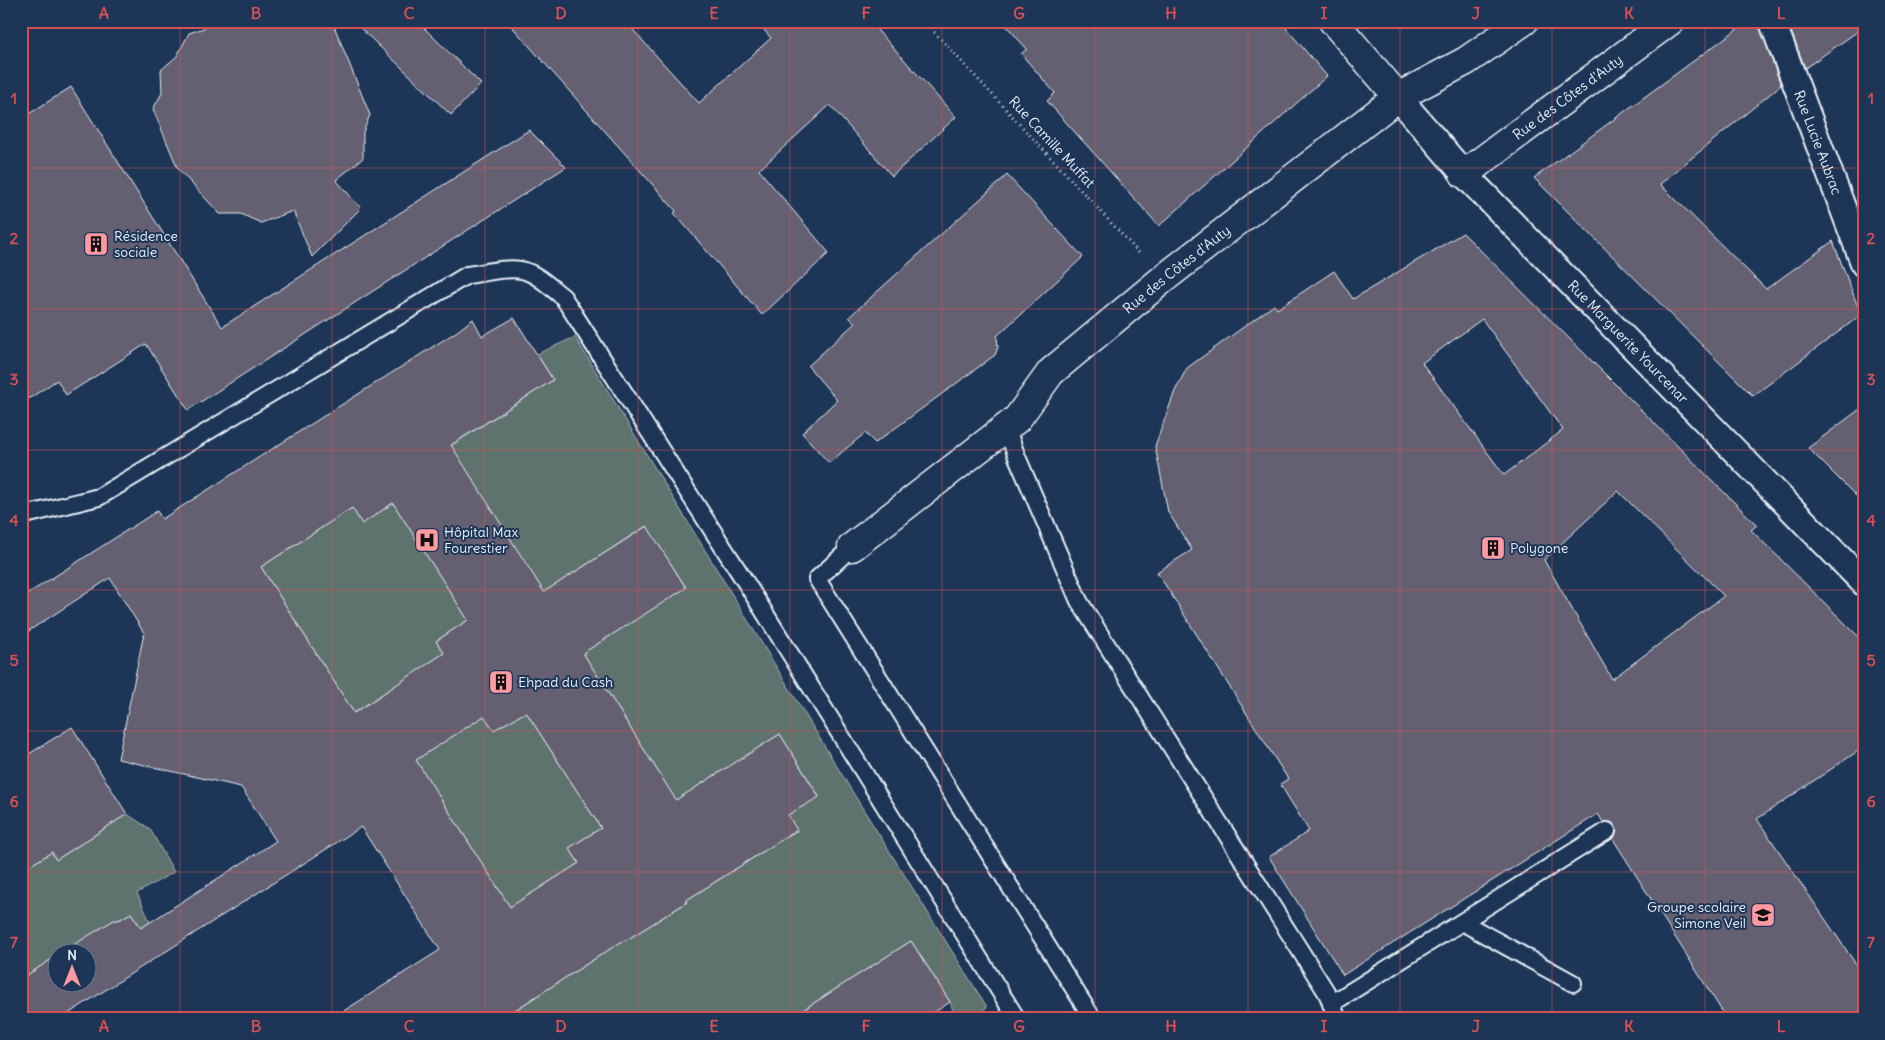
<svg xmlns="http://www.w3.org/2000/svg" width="1885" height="1040" viewBox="0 0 1885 1040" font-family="Delius,sans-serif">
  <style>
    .green { fill: #5f736e; stroke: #a4b2b3 }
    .building { fill: #656171; stroke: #e8f1f8; fill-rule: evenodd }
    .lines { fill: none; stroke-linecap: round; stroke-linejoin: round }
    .service-casing { stroke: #e8f1f8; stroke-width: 20 }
    .pedestrian-casing { stroke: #e8f1f8; stroke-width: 29 }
    .minor-casing { stroke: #e8f1f8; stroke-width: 31 }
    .path { stroke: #e8f1f8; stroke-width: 3; stroke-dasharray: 1 4; stroke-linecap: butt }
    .service { stroke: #1d3557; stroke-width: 16 }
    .pedestrian { stroke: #1d3557; stroke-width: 25 }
    .minor { stroke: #1d3557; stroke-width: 28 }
    .grid { fill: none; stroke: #da5052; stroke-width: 1; stroke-opacity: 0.55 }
    .labels { text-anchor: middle; stroke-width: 4; stroke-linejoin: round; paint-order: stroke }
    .street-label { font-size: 14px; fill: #e8f1f8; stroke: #1d3557 }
    .poi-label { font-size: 14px; fill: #e8f1f8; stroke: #1d3557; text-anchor: start }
    .neatline { fill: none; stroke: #da5052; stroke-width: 2 }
    .grid-label { font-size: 16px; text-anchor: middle; font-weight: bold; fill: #da5052 }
  </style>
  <rect width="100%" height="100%" fill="#1d3557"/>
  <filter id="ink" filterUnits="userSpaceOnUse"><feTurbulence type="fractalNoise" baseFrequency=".02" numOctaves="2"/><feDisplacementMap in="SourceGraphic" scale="10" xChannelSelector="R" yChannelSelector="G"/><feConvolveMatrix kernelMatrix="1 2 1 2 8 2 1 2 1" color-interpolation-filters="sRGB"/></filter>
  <g filter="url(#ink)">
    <g class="green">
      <path d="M 575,337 L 858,801 L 987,1007 L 973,1019 L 956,1019 L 950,1002 L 911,941 L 789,1019 L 763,1019 L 761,1015 L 754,1019 L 501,1019 L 624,940 L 625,941 L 686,903 L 685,901 L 796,831 L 797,832 L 788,815 L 819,796 L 780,734 L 665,807 L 666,784 L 583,653 L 686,587 L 646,526 L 544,592 L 440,453 L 553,380 L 537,354 Z"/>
      <path d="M 393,503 L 468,620 L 436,641 L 444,653 L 354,713 L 261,567 L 352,508 L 362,523 Z"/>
      <path d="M 526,712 L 601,828 L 569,848 L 579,863 L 510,907 L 416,760 L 484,716 L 494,730 Z"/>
      <path d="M 127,814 L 150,829 L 174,872 L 137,893 L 150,922 L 142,928 L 131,913 C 120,920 110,922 99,929 L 98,934 L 69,948 L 68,952 L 58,952 L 57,960 L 52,959 L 38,968 L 26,979 L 21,978 L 21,871 L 52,852 L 56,860 Z"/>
    </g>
    <g class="building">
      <path d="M 210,21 L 332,21 L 370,115 L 363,132 L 363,158 L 336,180 L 361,208 L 312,257 L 293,211 L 261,223 L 241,214 L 220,214 L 178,169 L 153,109 L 162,93 L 161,70 L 177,56 L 189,33 L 204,28 Z"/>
      <path d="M 353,21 L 417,21 L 481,84 L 451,115 Z"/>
      <path d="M 507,21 L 625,21 L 699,103 L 771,38 L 756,21 L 869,21 L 956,117 L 892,176 L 830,105 L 759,170 L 829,253 L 762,315 L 674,213 L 676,211 Z"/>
      <path d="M 1002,21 L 1280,21 L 1327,76 L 1159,226 L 1047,101 L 1055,93 L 1021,54 L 1027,49 Z"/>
      <path d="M 1748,21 L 1758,21 L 1781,85 L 1660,184 L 1766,289 L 1833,241 L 1861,315 L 1753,396 L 1534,178 Z"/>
      <path d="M 1787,21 L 1864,21 L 1864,27 L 1805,68 Z"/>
      <path d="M 71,87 L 222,327 L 529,130 L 566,167 L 188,410 L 146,344 L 66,395 L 57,380 L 21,404 L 21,119 Z"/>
      <path d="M 1007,175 L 1083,257 L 997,336 L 998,347 L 995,355 L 875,443 L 865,433 L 829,463 L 802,433 L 837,400 L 808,366 L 855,323 L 849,317 Z"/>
      <path d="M 1463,233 L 1757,525 L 1751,530 L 1864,642 L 1864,747 L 1757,819 L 1864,976 L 1864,1019 L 1727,1019 L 1613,839 L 1617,831 L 1615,825 L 1611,822 L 1603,822 L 1598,814 L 1343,975 L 1269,857 L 1309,831 L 1280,784 L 1288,779 L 1157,572 L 1192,550 L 1168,512 L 1155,446 L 1175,391 L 1187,368 L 1274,305 L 1277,309 L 1334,271 L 1353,299 ZM 1482,319 L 1563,430 L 1504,475 L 1422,363 ZM 1618,491 L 1724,596 L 1612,679 L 1544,560 Z"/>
      <path d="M 514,318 L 553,380 L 451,445 L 544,592 L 647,526 L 686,588 L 583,653 L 676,800 L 780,734 L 819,797 L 788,815 L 797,830 L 685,901 L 687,902 L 625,941 L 624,940 L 501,1019 L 331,1019 L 440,950 L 361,827 L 60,1019 L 21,1019 L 21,979 L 58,955 L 58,982 L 88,982 L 88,952 L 62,952 L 114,920 L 119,920 L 131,913 L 141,928 L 276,841 L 241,787 L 118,759 L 144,633 L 110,578 L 21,636 L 21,598 L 157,511 L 162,519 L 456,332 L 473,319 L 482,336 ZM 393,503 L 468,620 L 436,641 L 444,653 L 354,713 L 261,567 L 352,508 L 362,524 ZM 526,712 L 601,828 L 569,848 L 579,863 L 510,907 L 416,760 L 484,716 L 494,730 Z"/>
      <path d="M 1864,406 L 1864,504 L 1808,448 Z"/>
      <path d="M 72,727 L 127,814 L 56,860 L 52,852 L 21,871 L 21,759 Z"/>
      <path d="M 911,941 L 950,1002 L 924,1019 L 789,1019 Z"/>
    </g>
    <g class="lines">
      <defs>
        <g id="service">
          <path d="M 1006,427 L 1017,457 L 1079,601 L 1327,993 L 1338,1019"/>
          <path d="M 21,516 L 99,497 L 467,275 C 483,273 506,267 521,270 C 537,273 551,288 563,297 L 748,586 L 1017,1019"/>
          <path d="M 852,547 L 817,579 L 1093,1019"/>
          <path d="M 1462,922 L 1573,983"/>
          <path d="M 1331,1004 L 1607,831"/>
        </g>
        <g id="pedestrian">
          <path id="s1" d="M 1772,21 L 1864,264"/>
          <path id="s2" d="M 1398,97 L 1464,174 L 1864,583"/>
        </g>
        <g id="minor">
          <path d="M 1333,21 L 1398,97"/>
          <path id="s3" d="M 1464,174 L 1670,21"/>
          <path id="s4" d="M 852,547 L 1017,419 L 1051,372 L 1163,279 L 1398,97 L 1466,61 L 1524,21"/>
        </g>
      </defs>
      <use href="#service" class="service-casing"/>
      <use href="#pedestrian" class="pedestrian-casing"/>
      <use href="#minor" class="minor-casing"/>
      <path class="path" d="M 924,21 L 1140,254"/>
      <use href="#service" class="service"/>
      <use href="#pedestrian" class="pedestrian"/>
      <use href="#minor" class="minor"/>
    </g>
  </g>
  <path class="grid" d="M 180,21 L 180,1019M 332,21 L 332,1019M 485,21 L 485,1019M 638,21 L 638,1019M 790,21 L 790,1019M 942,21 L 942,1019M 1095,21 L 1095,1019M 1248,21 L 1248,1019M 1400,21 L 1400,1019M 1552,21 L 1552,1019M 1705,21 L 1705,1019M 21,168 L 1864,168M 21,309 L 1864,309M 21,450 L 1864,450M 21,590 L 1864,590M 21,731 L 1864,731M 21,872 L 1864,872"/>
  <defs>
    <symbol id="building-square" viewBox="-11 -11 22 22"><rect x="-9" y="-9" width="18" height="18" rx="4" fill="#ff9aa2" stroke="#1d3557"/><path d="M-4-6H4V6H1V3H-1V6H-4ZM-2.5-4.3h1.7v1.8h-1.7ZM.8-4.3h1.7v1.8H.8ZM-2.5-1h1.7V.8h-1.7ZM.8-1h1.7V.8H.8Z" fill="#111"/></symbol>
    <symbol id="hospital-square" viewBox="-11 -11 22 22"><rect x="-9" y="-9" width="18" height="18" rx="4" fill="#ff9aa2" stroke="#1d3557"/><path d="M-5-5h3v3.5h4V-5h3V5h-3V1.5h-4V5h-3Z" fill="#111"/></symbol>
    <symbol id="school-square" viewBox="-11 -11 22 22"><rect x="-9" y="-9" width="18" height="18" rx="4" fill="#ff9aa2" stroke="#1d3557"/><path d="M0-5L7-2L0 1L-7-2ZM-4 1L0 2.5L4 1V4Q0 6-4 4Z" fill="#111"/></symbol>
  </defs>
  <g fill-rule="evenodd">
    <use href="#building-square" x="82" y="230" width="28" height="28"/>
    <use href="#hospital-square" x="413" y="526" width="28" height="28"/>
    <use href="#building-square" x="1479" y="534" width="28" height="28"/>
    <use href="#building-square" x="487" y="668" width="28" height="28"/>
    <use href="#school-square" x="1749" y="901" width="28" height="28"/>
  </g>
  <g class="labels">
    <g class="street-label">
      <text dy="5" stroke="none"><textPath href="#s3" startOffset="129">Rue des Côtes d'Auty</textPath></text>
      <text transform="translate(1052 142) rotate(47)" y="5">Rue Camille Muffat</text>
      <text dy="5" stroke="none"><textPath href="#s1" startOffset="130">Rue Lucie Aubrac</textPath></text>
      <text dy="5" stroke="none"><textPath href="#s4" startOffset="429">Rue des Côtes d'Auty</textPath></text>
      <text dy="5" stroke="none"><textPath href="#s2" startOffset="336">Rue Marguerite Yourcenar</textPath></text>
    </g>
    <g class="poi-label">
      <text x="114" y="241">Résidence<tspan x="114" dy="16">sociale</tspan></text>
      <text x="444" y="537">Hôpital Max<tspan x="444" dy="16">Fourestier</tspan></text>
      <text x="1510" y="553">Polygone</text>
      <text x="518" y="687">Ehpad du Cash</text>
      <text x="1746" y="912" text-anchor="end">Groupe scolaire<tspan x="1746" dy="16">Simone Veil</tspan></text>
    </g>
  </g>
  <rect width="1885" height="1040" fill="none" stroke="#1d3557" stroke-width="55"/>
  <g transform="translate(72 968)"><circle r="24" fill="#1d3557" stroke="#6e8097"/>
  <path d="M0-4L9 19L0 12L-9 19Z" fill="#ff9aa2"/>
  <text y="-8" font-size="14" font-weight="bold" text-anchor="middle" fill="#e8f1f8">N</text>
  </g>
  <rect x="28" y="28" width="1830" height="984" class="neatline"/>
  <g class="grid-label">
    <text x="104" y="19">A</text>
    <text x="256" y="19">B</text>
    <text x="409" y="19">C</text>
    <text x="561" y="19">D</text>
    <text x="714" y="19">E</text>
    <text x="866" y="19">F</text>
    <text x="1019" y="19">G</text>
    <text x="1171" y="19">H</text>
    <text x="1324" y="19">I</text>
    <text x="1476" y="19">J</text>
    <text x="1629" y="19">K</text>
    <text x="1781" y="19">L</text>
    <text x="14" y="104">1</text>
    <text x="1871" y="104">1</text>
    <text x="14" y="244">2</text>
    <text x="1871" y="244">2</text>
    <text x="14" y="385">3</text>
    <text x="1871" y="385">3</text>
    <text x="14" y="526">4</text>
    <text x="1871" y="526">4</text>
    <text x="14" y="666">5</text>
    <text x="1871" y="666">5</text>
    <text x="14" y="807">6</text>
    <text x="1871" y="807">6</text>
    <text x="14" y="948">7</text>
    <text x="1871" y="948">7</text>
    <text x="104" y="1032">A</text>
    <text x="256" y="1032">B</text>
    <text x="409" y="1032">C</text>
    <text x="561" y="1032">D</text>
    <text x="714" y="1032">E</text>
    <text x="866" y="1032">F</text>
    <text x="1019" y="1032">G</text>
    <text x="1171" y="1032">H</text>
    <text x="1324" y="1032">I</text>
    <text x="1476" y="1032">J</text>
    <text x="1629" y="1032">K</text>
    <text x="1781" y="1032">L</text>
  </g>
</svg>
